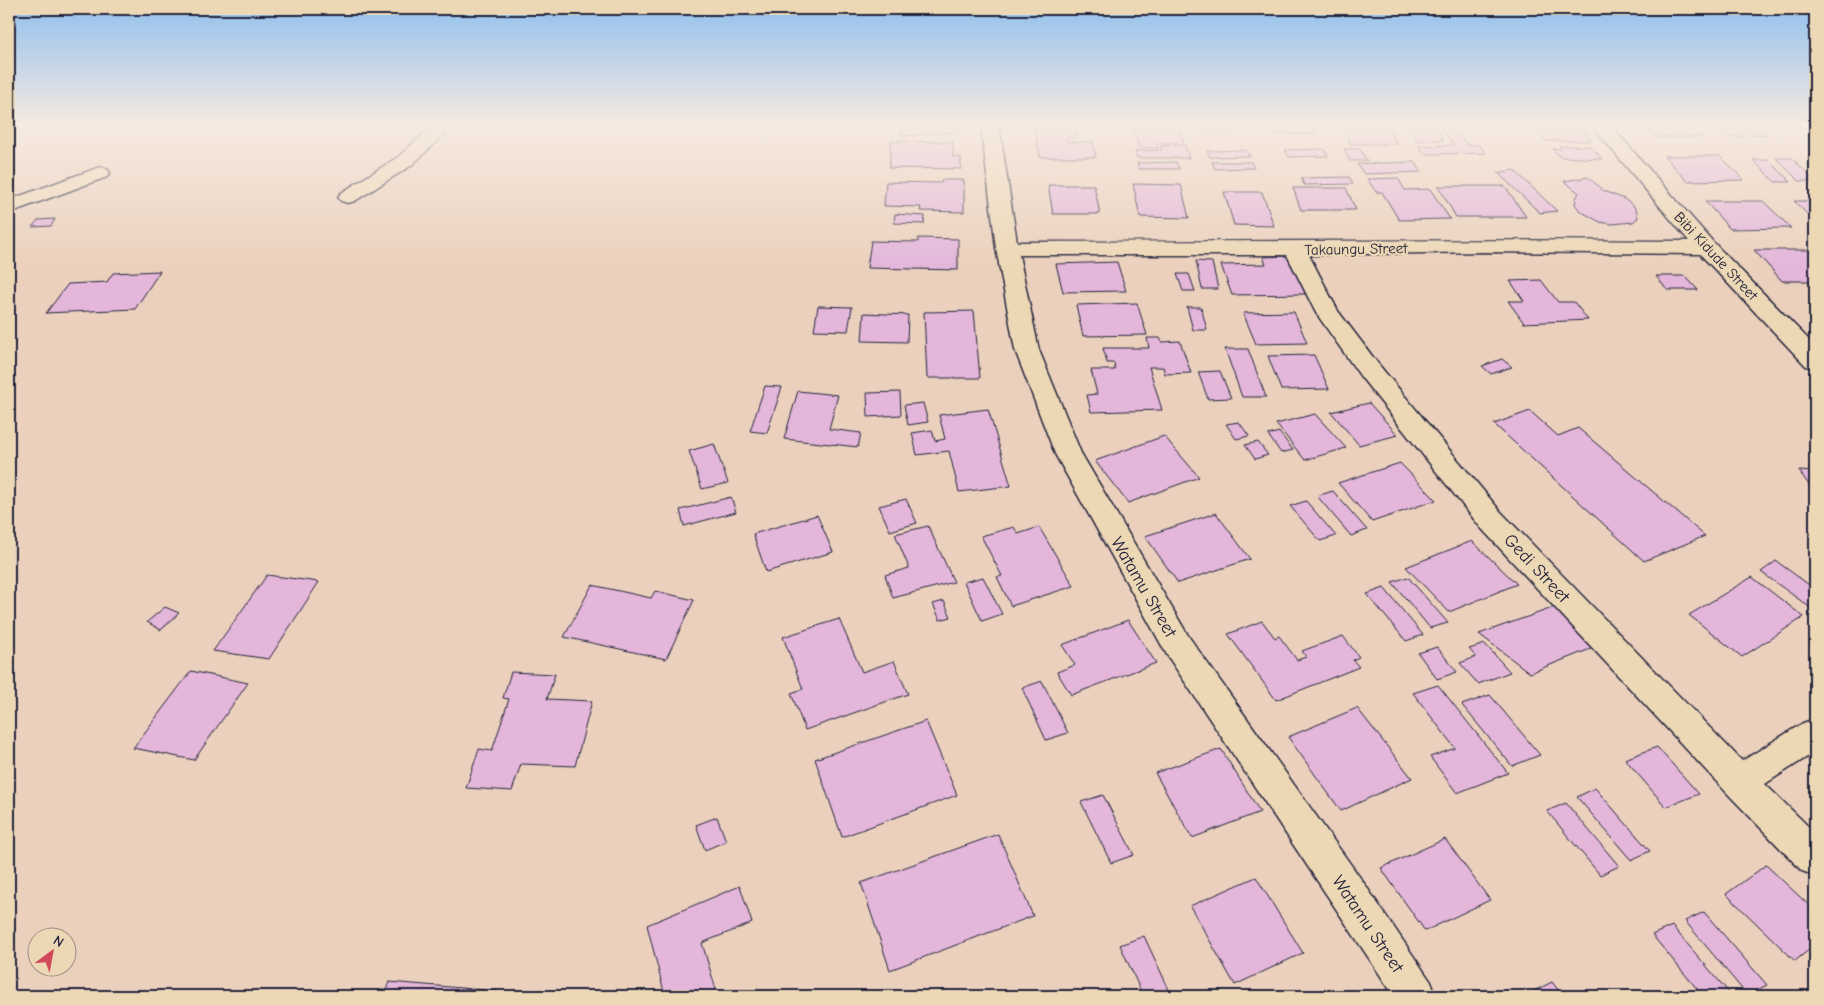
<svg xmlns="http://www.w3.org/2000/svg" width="1824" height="1005" viewBox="0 0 1824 1005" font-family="'Comic Neue',sans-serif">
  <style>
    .building { fill: #e3b6da; stroke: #22223b }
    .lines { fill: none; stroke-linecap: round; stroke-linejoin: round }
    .street-casing { stroke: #22223b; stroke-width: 3 }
    .street { fill: #edd8b6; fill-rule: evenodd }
    .labels { text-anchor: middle; stroke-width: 4.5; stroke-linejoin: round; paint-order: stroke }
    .far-street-label { font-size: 15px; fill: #22223b; stroke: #edd8b6 }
    .street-label { font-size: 18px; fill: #22223b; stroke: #edd8b6 }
  </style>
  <rect width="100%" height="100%" fill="#ebd1bd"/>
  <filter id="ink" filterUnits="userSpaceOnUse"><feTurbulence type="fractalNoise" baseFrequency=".02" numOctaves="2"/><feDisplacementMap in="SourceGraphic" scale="10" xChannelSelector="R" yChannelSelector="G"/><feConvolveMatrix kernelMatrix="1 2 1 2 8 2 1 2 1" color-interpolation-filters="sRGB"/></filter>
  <g filter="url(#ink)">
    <g class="building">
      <path d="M 901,126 L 958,126 L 958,132 L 902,136 Z"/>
      <path d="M 1034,126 L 1075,126 L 1077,138 L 1067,138 L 1067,142 L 1093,142 L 1096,157 L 1040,157 Z"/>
      <path d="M 1095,126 L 1178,126 L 1184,143 L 1157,143 L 1158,148 L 1139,148 L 1133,128 L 1095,128 Z"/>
      <path d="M 1200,126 L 1235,126 L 1237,132 L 1203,132 Z"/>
      <path d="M 1273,126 L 1311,126 L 1315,134 L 1276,134 Z"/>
      <path d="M 1342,126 L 1386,126 L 1397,144 L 1351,144 Z"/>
      <path d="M 1407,126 L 1452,126 L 1467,145 L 1479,145 L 1486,153 L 1425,154 L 1419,146 L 1454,145 L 1440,127 L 1434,127 L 1444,140 L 1418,141 Z"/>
      <path d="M 1534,126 L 1579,126 L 1591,141 L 1545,141 Z"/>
      <path d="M 1645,126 L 1692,126 L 1703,137 L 1655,137 Z"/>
      <path d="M 1717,126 L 1732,126 L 1744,137 L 1729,137 Z"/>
      <path d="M 1742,126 L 1758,126 L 1768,135 L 1751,134 Z"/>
      <path d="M 1796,126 L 1815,126 L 1815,136 L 1805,128 L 1799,128 Z"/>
      <path d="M 891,141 L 953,142 L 953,157 L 961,157 L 961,169 L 889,168 Z"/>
      <path d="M 1185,145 L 1189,158 L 1137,158 L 1135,151 L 1162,150 L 1160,146 Z"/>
      <path d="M 1559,146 L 1591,146 L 1602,159 L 1560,157 L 1553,149 L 1562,149 Z"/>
      <path d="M 1324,149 L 1328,156 L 1289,157 L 1285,150 Z"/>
      <path d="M 1344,149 L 1360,149 L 1367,161 L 1350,161 Z"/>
      <path d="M 1246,150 L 1250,156 L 1210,157 L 1207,151 Z"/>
      <path d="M 1664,156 L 1720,156 L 1744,180 L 1687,181 Z"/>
      <path d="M 1776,158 L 1792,158 L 1815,181 L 1799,181 Z"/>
      <path d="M 1753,160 L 1768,160 L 1791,182 L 1775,182 Z"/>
      <path d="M 1176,162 L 1179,169 L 1139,169 L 1137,163 Z"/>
      <path d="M 1212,162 L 1251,162 L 1254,168 L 1215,169 Z"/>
      <path d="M 1415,162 L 1422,172 L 1364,174 L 1357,164 Z"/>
      <path d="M 1514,170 L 1557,211 L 1540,213 L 1498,173 Z"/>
      <path d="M 1349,177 L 1353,184 L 1304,185 L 1301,178 Z"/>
      <path d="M 1588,177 L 1604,191 L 1624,199 L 1633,205 L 1637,212 L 1638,218 L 1633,222 L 1612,224 L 1600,222 L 1580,211 L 1575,204 L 1576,198 L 1579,193 L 1564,181 Z"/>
      <path d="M 1398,178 L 1405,190 L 1430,189 L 1450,219 L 1399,220 L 1382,192 L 1376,192 L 1367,179 Z"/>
      <path d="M 941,180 L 964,180 L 964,212 L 920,211 L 921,207 L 884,206 L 886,182 L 941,183 Z"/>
      <path d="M 1133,184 L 1181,185 L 1189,218 L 1140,217 Z"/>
      <path d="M 1048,185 L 1094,185 L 1100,214 L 1053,214 Z"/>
      <path d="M 1438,186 L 1505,186 L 1526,217 L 1456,217 Z"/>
      <path d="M 1293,188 L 1346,188 L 1356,210 L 1301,210 Z"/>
      <path d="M 1224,192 L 1262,192 L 1274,226 L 1234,225 Z"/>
      <path d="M 1705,201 L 1763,201 L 1791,228 L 1730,229 Z"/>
      <path d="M 1794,201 L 1811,201 L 1815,206 L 1815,222 Z"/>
      <path d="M 895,214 L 925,216 L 924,224 L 894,223 Z"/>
      <path d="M 55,219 L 51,226 L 32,227 L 38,220 Z"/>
      <path d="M 918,238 L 958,239 L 958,270 L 867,268 L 871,241 L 918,242 Z"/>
      <path d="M 1754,250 L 1815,250 L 1815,281 L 1782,281 Z"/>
      <path d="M 1289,256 L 1306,294 L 1232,295 L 1221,265 L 1266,264 L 1263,257 Z"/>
      <path d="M 1196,261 L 1212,262 L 1218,289 L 1202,289 Z"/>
      <path d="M 1117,262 L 1126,291 L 1063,292 L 1056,264 Z"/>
      <path d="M 160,271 L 135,309 L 46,313 L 68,284 L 107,282 L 113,273 Z"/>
      <path d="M 1177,274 L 1189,274 L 1195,291 L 1183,291 Z"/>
      <path d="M 1656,276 L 1685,276 L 1698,290 L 1667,290 Z"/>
      <path d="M 1541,280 L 1558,302 L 1574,302 L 1588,320 L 1524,323 L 1508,301 L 1524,301 L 1510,281 Z"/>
      <path d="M 1137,303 L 1147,335 L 1083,336 L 1076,305 Z"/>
      <path d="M 818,306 L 852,307 L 848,331 L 814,330 Z"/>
      <path d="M 1187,307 L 1201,307 L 1207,330 L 1193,330 Z"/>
      <path d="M 974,311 L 980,378 L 927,378 L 924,312 Z"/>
      <path d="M 1294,312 L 1307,343 L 1256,344 L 1243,313 Z"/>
      <path d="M 864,313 L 908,315 L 907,342 L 862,341 Z"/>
      <path d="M 1147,338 L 1160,338 L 1162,342 L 1180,341 L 1191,373 L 1165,374 L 1163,367 L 1149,367 L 1162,410 L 1091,412 L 1087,395 L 1097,394 L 1091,370 L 1115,370 L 1114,363 L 1107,363 L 1103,348 L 1149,348 Z"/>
      <path d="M 1225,349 L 1248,349 L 1266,397 L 1242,397 Z"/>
      <path d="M 1314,355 L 1329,389 L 1281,390 L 1268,356 Z"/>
      <path d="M 1502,359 L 1512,367 L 1491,374 L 1482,366 Z"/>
      <path d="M 1220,371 L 1231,398 L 1208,399 L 1198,372 Z"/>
      <path d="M 765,386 L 782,387 L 767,433 L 750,431 Z"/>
      <path d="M 798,391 L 838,395 L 829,429 L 861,433 L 858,447 L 784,439 Z"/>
      <path d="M 900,392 L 901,415 L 868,417 L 867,393 Z"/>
      <path d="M 923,403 L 928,422 L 908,425 L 904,405 Z"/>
      <path d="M 1369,403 L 1398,435 L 1359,445 L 1331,412 Z"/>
      <path d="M 988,409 L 1011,486 L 959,492 L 949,451 L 917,455 L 912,433 L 932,430 L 935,441 L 945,439 L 939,415 Z"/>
      <path d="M 1530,411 L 1558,436 L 1578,428 L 1705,536 L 1644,561 L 1494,424 Z"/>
      <path d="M 1315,414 L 1346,448 L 1305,460 L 1276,424 Z"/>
      <path d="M 1239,422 L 1249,436 L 1236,439 L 1226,424 Z"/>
      <path d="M 1279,432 L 1293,450 L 1281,453 L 1268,435 Z"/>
      <path d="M 1164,436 L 1199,477 L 1128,503 L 1095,461 Z"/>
      <path d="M 1258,442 L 1268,455 L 1255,459 L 1245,445 Z"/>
      <path d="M 714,444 L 728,483 L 702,489 L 689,451 Z"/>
      <path d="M 1400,463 L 1436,500 L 1372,522 L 1338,483 Z"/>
      <path d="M 1799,471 L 1815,472 L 1815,493 Z"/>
      <path d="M 1333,491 L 1367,530 L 1351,536 L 1317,496 Z"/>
      <path d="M 731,497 L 736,512 L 684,526 L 680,510 Z"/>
      <path d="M 906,499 L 917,523 L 890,531 L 879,506 Z"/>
      <path d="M 1306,501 L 1336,536 L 1320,541 L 1290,506 Z"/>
      <path d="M 1216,513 L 1250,559 L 1178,583 L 1145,536 Z"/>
      <path d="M 817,515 L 833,552 L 766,572 L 753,534 Z"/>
      <path d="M 928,526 L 954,582 L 893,598 L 885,575 L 909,568 L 895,534 Z"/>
      <path d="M 1014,527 L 1018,534 L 1039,527 L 1074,586 L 1011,606 L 997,577 L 1002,576 L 981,536 Z"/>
      <path d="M 1472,541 L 1517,584 L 1449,612 L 1406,567 Z"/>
      <path d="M 1776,561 L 1815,589 L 1815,611 L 1761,572 Z"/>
      <path d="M 267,575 L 319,582 L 269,659 L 213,651 Z"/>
      <path d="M 983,577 L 1002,614 L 982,621 L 964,582 Z"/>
      <path d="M 1408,577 L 1448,623 L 1430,628 L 1392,582 Z"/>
      <path d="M 1752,577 L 1804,617 L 1742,657 L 1689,615 Z"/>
      <path d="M 592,585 L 651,598 L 655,591 L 694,600 L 666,659 L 564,637 Z"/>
      <path d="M 1384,588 L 1423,635 L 1406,641 L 1367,594 Z"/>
      <path d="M 944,601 L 951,617 L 940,620 L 933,604 Z"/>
      <path d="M 1558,606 L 1598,646 L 1530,673 L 1479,634 Z"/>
      <path d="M 165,607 L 179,613 L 161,630 L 147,622 Z"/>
      <path d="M 839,619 L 862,672 L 894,661 L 908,694 L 805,730 L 791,693 L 803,689 L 783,637 Z"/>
      <path d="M 1128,620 L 1156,663 L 1071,695 L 1057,672 L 1075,665 L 1062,645 Z"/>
      <path d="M 1262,621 L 1275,638 L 1279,636 L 1297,660 L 1306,657 L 1302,651 L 1343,636 L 1359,657 L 1353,660 L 1359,667 L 1276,700 L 1228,634 Z"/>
      <path d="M 1485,644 L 1510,672 L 1478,684 L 1460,663 L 1476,657 L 1469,649 Z"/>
      <path d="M 1437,647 L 1457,672 L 1437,679 L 1418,653 Z"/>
      <path d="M 191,671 L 248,683 L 194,760 L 133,748 Z"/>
      <path d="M 511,672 L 555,674 L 547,699 L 592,701 L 575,766 L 521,764 L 512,791 L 466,788 L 479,749 L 492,751 L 509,699 L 503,698 Z"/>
      <path d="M 1042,681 L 1068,733 L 1046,740 L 1022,688 Z"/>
      <path d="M 1438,685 L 1508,773 L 1457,793 L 1430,757 L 1455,748 L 1413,693 Z"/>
      <path d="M 1490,695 L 1540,755 L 1512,766 L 1462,705 Z"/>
      <path d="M 1357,708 L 1412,778 L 1341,811 L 1288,737 Z"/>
      <path d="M 926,721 L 957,795 L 842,837 L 815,759 Z"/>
      <path d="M 1657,747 L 1699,794 L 1666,807 L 1625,759 Z"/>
      <path d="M 1221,749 L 1260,812 L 1192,838 L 1155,773 Z"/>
      <path d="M 1595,788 L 1650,851 L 1631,860 L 1577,797 Z"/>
      <path d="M 1103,795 L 1134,855 L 1111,863 L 1081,802 Z"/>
      <path d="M 1566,803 L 1619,866 L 1600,875 L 1547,811 Z"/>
      <path d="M 717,817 L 726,841 L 705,850 L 696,825 Z"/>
      <path d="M 998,834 L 1033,916 L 890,970 L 861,883 Z"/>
      <path d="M 1445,839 L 1490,900 L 1425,931 L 1381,868 Z"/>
      <path d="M 1766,865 L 1815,911 L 1815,945 L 1795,961 L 1726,894 Z"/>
      <path d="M 1256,877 L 1303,953 L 1235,985 L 1190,906 Z"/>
      <path d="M 740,886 L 752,923 L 702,943 L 718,996 L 665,996 L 647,925 Z"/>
      <path d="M 1704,912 L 1767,985 L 1747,995 L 1685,921 Z"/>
      <path d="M 1672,926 L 1732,996 L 1703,996 L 1652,935 Z"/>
      <path d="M 1144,936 L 1172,996 L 1143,996 L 1120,945 Z"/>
      <path d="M 389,982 L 498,991 L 497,996 L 384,996 Z"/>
      <path d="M 1552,982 L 1563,996 L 1524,996 Z"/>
    </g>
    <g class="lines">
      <defs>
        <g id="street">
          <path d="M 433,126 L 453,126 L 412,165 L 355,201 L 348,203 L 341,201 L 338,197 L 341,193 L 398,157 Z"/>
          <path d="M 981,126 L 999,126 L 1017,242 C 1241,242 1465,239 1689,241 L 1592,126 L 1611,126 L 1714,243 L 1815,346 L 1815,368 L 1806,366 L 1700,254 L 1484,252 L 1309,255 L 1338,311 L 1379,365 L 1501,512 L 1742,761 L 1803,723 L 1815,719 L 1815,752 L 1765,784 L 1815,833 L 1815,876 L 1802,871 L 1727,793 L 1481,528 L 1361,377 L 1316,313 L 1287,255 L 1019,255 L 1039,350 L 1081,453 L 1189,637 L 1366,886 L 1431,982 L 1436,996 L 1394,996 L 1167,655 L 1055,454 L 1015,350 L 996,248 Z"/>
          <path d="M 100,167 L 107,169 L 110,173 L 107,177 L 9,213 L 9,200 Z"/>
        </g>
      </defs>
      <use href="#street" class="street-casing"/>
      <use href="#street" class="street"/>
    </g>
  </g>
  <linearGradient id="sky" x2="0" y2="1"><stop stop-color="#90c0ee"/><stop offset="0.47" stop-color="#f6eae1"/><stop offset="1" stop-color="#f6eae1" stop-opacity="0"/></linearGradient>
  <rect width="1824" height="266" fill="url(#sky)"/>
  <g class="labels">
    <g class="far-street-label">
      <text transform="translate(1356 249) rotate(-1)" y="5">Takaungu Street</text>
      <text transform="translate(1716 256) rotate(47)" y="5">Bibi Kidude Street</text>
    </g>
    <g class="street-label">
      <text transform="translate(1537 568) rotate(47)" y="6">Gedi Street</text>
      <text transform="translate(1144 587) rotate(60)" y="6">Watamu Street</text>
      <text transform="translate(1368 924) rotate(56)" y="6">Watamu Street</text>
    </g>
  </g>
  <rect width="1824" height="1005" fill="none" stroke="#edd8b6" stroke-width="30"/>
  <rect x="15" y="15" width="1794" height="975" fill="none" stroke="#22223b" stroke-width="2" filter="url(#ink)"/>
  <g transform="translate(52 952) rotate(32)"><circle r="24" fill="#edd8b6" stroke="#9c8f85"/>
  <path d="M0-4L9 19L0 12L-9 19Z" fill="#d1495b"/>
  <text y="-8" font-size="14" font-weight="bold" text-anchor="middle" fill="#22223b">N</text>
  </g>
</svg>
